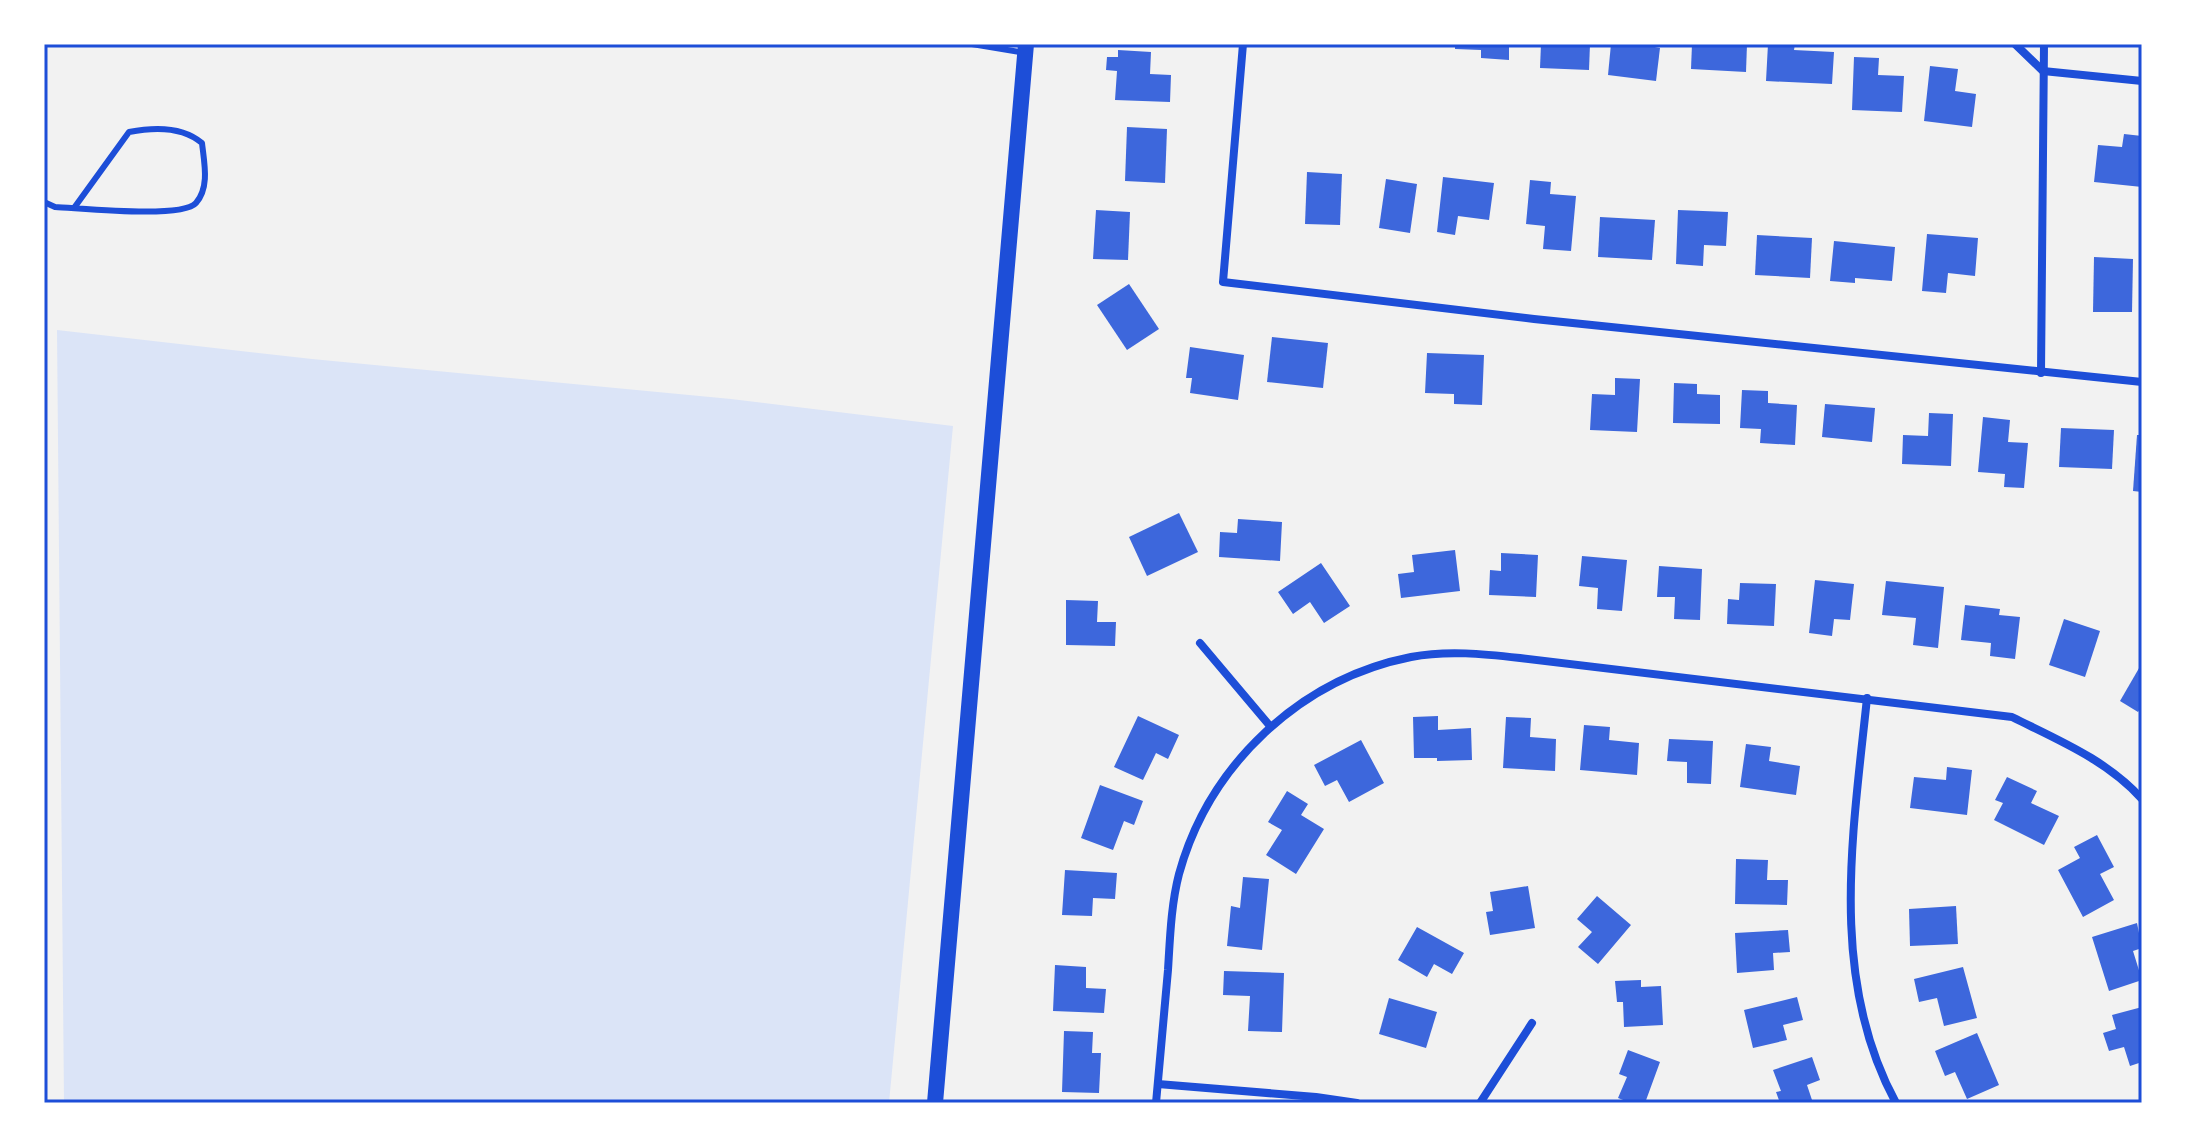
<svg xmlns="http://www.w3.org/2000/svg" width="2186" height="1147" viewBox="0 0 2186 1147" font-family="Ubuntu,sans-serif">
  <style>
    .green { fill: #dbe4f7 }
    .building { fill: #3d67dc }
    .lines { fill: none; stroke-linecap: round; stroke-linejoin: round }
    .service { stroke: #1d4ed8; stroke-width: 6 }
    .minor { stroke: #1d4ed8; stroke-width: 8 }
    .secondary { stroke: #1d4ed8; stroke-width: 16 }
    .neatline { fill: none; stroke: #1d4ed8; stroke-width: 3 }
  </style>
  <rect width="100%" height="100%" fill="#f2f2f2"/>
  <path class="green" d="M 57,330 L 312,359 L 731,399 L 953,426 L 889,1103 L 64,1103 Z"/>
  <g class="building">
    <path d="M 1455,44 L 1509,44 L 1509,60 L 1481,58 L 1481,50 L 1455,49 Z"/>
    <path d="M 1541,44 L 1590,44 L 1589,70 L 1540,68 Z"/>
    <path d="M 1611,44 L 1639,44 L 1660,48 L 1656,81 L 1608,75 Z"/>
    <path d="M 1692,44 L 1747,44 L 1746,72 L 1691,69 Z"/>
    <path d="M 1768,44 L 1795,44 L 1794,50 L 1834,52 L 1832,84 L 1766,81 Z"/>
    <path d="M 1118,50 L 1151,52 L 1150,74 L 1171,75 L 1170,102 L 1115,100 L 1117,71 L 1106,70 L 1107,57 L 1118,57 Z"/>
    <path d="M 1854,57 L 1879,58 L 1878,75 L 1904,76 L 1902,112 L 1852,110 Z"/>
    <path d="M 1930,66 L 1958,69 L 1955,91 L 1976,94 L 1972,127 L 1924,121 Z"/>
    <path d="M 1127,127 L 1167,129 L 1165,183 L 1125,181 Z"/>
    <path d="M 2124,134 L 2142,136 L 2142,187 L 2094,182 L 2098,145 L 2122,147 Z"/>
    <path d="M 1307,172 L 1342,174 L 1340,225 L 1305,224 Z"/>
    <path d="M 1443,177 L 1494,183 L 1489,220 L 1458,216 L 1455,235 L 1437,232 Z"/>
    <path d="M 1386,179 L 1417,184 L 1410,233 L 1379,228 Z"/>
    <path d="M 1530,180 L 1551,182 L 1550,194 L 1576,196 L 1571,251 L 1543,249 L 1545,226 L 1526,224 Z"/>
    <path d="M 1096,210 L 1130,212 L 1128,260 L 1093,259 Z"/>
    <path d="M 1678,210 L 1728,212 L 1726,246 L 1704,245 L 1703,266 L 1676,264 Z"/>
    <path d="M 1600,217 L 1655,220 L 1652,260 L 1598,257 Z"/>
    <path d="M 1927,234 L 1978,238 L 1975,276 L 1948,273 L 1946,293 L 1922,291 Z"/>
    <path d="M 1757,235 L 1812,238 L 1810,278 L 1755,275 Z"/>
    <path d="M 1834,241 L 1895,247 L 1892,281 L 1855,278 L 1855,283 L 1830,281 Z"/>
    <path d="M 2094,257 L 2133,259 L 2132,312 L 2093,312 Z"/>
    <path d="M 1129,284 L 1159,329 L 1127,350 L 1097,305 Z"/>
    <path d="M 1272,337 L 1328,343 L 1323,388 L 1267,382 Z"/>
    <path d="M 1190,347 L 1244,355 L 1238,400 L 1190,393 L 1192,378 L 1186,378 Z"/>
    <path d="M 1427,353 L 1484,355 L 1482,405 L 1454,404 L 1454,394 L 1425,393 Z"/>
    <path d="M 1615,378 L 1640,379 L 1637,432 L 1590,430 L 1592,394 L 1615,395 Z"/>
    <path d="M 1674,383 L 1697,384 L 1697,394 L 1720,395 L 1720,424 L 1673,423 Z"/>
    <path d="M 1742,390 L 1768,391 L 1768,403 L 1797,405 L 1795,445 L 1760,443 L 1761,429 L 1740,428 Z"/>
    <path d="M 1825,404 L 1875,408 L 1872,442 L 1822,437 Z"/>
    <path d="M 1929,413 L 1953,414 L 1951,466 L 1902,464 L 1903,435 L 1928,436 Z"/>
    <path d="M 1983,417 L 2010,420 L 2008,442 L 2028,443 L 2024,488 L 2004,487 L 2005,474 L 1978,472 Z"/>
    <path d="M 2061,428 L 2114,430 L 2112,469 L 2059,467 Z"/>
    <path d="M 2137,435 L 2142,435 L 2142,492 L 2133,491 Z"/>
    <path d="M 1179,513 L 1198,552 L 1147,576 L 1129,537 Z"/>
    <path d="M 1238,519 L 1282,522 L 1280,561 L 1219,557 L 1220,532 L 1237,533 Z"/>
    <path d="M 1455,550 L 1460,591 L 1401,598 L 1398,574 L 1414,572 L 1412,555 Z"/>
    <path d="M 1501,553 L 1538,555 L 1536,597 L 1489,595 L 1490,570 L 1501,571 Z"/>
    <path d="M 1582,556 L 1627,560 L 1622,611 L 1597,609 L 1598,588 L 1579,586 Z"/>
    <path d="M 1321,563 L 1350,606 L 1324,623 L 1310,602 L 1293,614 L 1278,592 Z"/>
    <path d="M 1659,566 L 1702,569 L 1700,620 L 1674,619 L 1675,597 L 1657,597 Z"/>
    <path d="M 1815,580 L 1854,584 L 1850,620 L 1834,619 L 1832,636 L 1809,633 Z"/>
    <path d="M 1886,581 L 1944,587 L 1938,648 L 1913,645 L 1916,618 L 1882,615 Z"/>
    <path d="M 1740,583 L 1776,584 L 1774,626 L 1727,624 L 1728,599 L 1739,600 Z"/>
    <path d="M 1066,600 L 1098,601 L 1097,622 L 1116,622 L 1115,646 L 1066,645 Z"/>
    <path d="M 1965,605 L 2000,609 L 1999,615 L 2020,617 L 2015,659 L 1990,656 L 1991,643 L 1961,640 Z"/>
    <path d="M 2064,619 L 2100,631 L 2085,677 L 2049,665 Z"/>
    <path d="M 2142,663 L 2142,706 L 2138,712 L 2120,701 Z"/>
    <path d="M 1138,716 L 1179,735 L 1168,759 L 1156,753 L 1143,780 L 1114,767 Z"/>
    <path d="M 1438,716 L 1438,730 L 1471,728 L 1472,760 L 1437,761 L 1437,758 L 1414,758 L 1413,717 Z"/>
    <path d="M 1506,717 L 1531,718 L 1530,737 L 1556,739 L 1555,771 L 1503,768 Z"/>
    <path d="M 1584,725 L 1610,727 L 1609,740 L 1639,743 L 1637,775 L 1580,770 Z"/>
    <path d="M 1669,739 L 1713,741 L 1711,784 L 1687,783 L 1687,762 L 1667,761 Z"/>
    <path d="M 1361,740 L 1384,783 L 1349,802 L 1337,780 L 1325,786 L 1314,765 Z"/>
    <path d="M 1746,744 L 1771,747 L 1769,761 L 1800,766 L 1796,795 L 1740,787 Z"/>
    <path d="M 1947,767 L 1972,770 L 1967,815 L 1910,808 L 1914,777 L 1946,780 Z"/>
    <path d="M 2007,777 L 2037,791 L 2031,803 L 2059,816 L 2044,845 L 1994,820 L 2003,803 L 1995,800 Z"/>
    <path d="M 1100,785 L 1143,801 L 1134,825 L 1124,821 L 1113,850 L 1081,838 Z"/>
    <path d="M 1287,791 L 1308,804 L 1301,815 L 1324,829 L 1296,874 L 1266,855 L 1282,830 L 1268,822 Z"/>
    <path d="M 2097,835 L 2114,867 L 2100,874 L 2114,900 L 2083,917 L 2058,870 L 2080,858 L 2074,847 Z"/>
    <path d="M 1736,859 L 1768,860 L 1767,880 L 1788,880 L 1787,905 L 1735,904 Z"/>
    <path d="M 1065,870 L 1117,873 L 1115,899 L 1093,898 L 1092,916 L 1062,915 Z"/>
    <path d="M 1243,877 L 1269,879 L 1262,950 L 1227,946 L 1231,906 L 1240,908 Z"/>
    <path d="M 1528,886 L 1535,928 L 1490,935 L 1486,912 L 1493,911 L 1490,892 Z"/>
    <path d="M 1597,896 L 1631,925 L 1598,964 L 1578,947 L 1592,932 L 1577,919 Z"/>
    <path d="M 1956,906 L 1958,944 L 1910,946 L 1909,909 Z"/>
    <path d="M 2137,923 L 2142,948 L 2133,951 L 2142,980 L 2109,991 L 2092,937 Z"/>
    <path d="M 1417,927 L 1464,953 L 1452,974 L 1434,964 L 1427,977 L 1398,960 Z"/>
    <path d="M 1788,930 L 1790,952 L 1773,953 L 1774,970 L 1737,973 L 1735,933 Z"/>
    <path d="M 1055,965 L 1086,967 L 1086,988 L 1106,989 L 1104,1013 L 1053,1011 Z"/>
    <path d="M 1963,967 L 1977,1018 L 1944,1026 L 1937,998 L 1919,1002 L 1914,979 Z"/>
    <path d="M 1224,971 L 1284,973 L 1282,1032 L 1248,1031 L 1250,996 L 1223,995 Z"/>
    <path d="M 1641,980 L 1641,987 L 1661,986 L 1663,1025 L 1624,1027 L 1623,1002 L 1617,1002 L 1615,981 Z"/>
    <path d="M 1797,997 L 1803,1020 L 1783,1025 L 1787,1040 L 1753,1048 L 1744,1010 Z"/>
    <path d="M 1389,998 L 1437,1012 L 1426,1048 L 1379,1034 Z"/>
    <path d="M 2142,1007 L 2142,1062 L 2130,1066 L 2124,1047 L 2109,1051 L 2103,1033 L 2116,1029 L 2112,1015 Z"/>
    <path d="M 1064,1031 L 1093,1032 L 1092,1053 L 1101,1053 L 1099,1093 L 1062,1092 Z"/>
    <path d="M 1977,1033 L 1999,1085 L 1967,1099 L 1955,1072 L 1945,1076 L 1935,1051 Z"/>
    <path d="M 1628,1050 L 1660,1062 L 1645,1103 L 1631,1103 L 1618,1098 L 1627,1077 L 1619,1074 Z"/>
    <path d="M 1812,1057 L 1820,1080 L 1807,1085 L 1813,1103 L 1780,1103 L 1776,1092 L 1781,1091 L 1773,1070 Z"/>
  </g>
  <g class="lines">
    <g class="service">
      <path d="M 972,44 L 1025,53"/>
      <path d="M 44,202 L 55,207 C 80,208 182,219 196,203 C 210,187 204,162 202,143 C 182,126 154,127 129,132 L 74,208"/>
    </g>
    <g class="minor">
      <path d="M 1243,44 L 1223,282 L 1534,319 L 2142,382"/>
      <path d="M 2015,44 L 2043,71 L 2142,81"/>
      <path d="M 2041,373 L 2044,44"/>
      <path d="M 1200,643 L 1270,726"/>
      <path d="M 1867,698 C 1853,833 1828,978 1896,1103"/>
      <path d="M 1158,1084 L 1316,1097 L 1357,1103"/>
      <path d="M 1156,1103 C 1160,1059 1164,1014 1168,970 C 1170,938 1171,905 1179,874 C 1209,765 1300,679 1411,657 C 1447,650 1484,654 1520,658 L 2012,717 C 2058,740 2107,760 2142,799"/>
      <path d="M 1480,1103 L 1532,1023"/>
    </g>
    <path class="secondary" d="M 935,1103 L 1026,44"/>
  </g>
  <rect width="2186" height="1147" fill="none" stroke="#ffffff" stroke-width="92"/>
  <rect x="46" y="46" width="2094" height="1055" class="neatline"/>
</svg>
